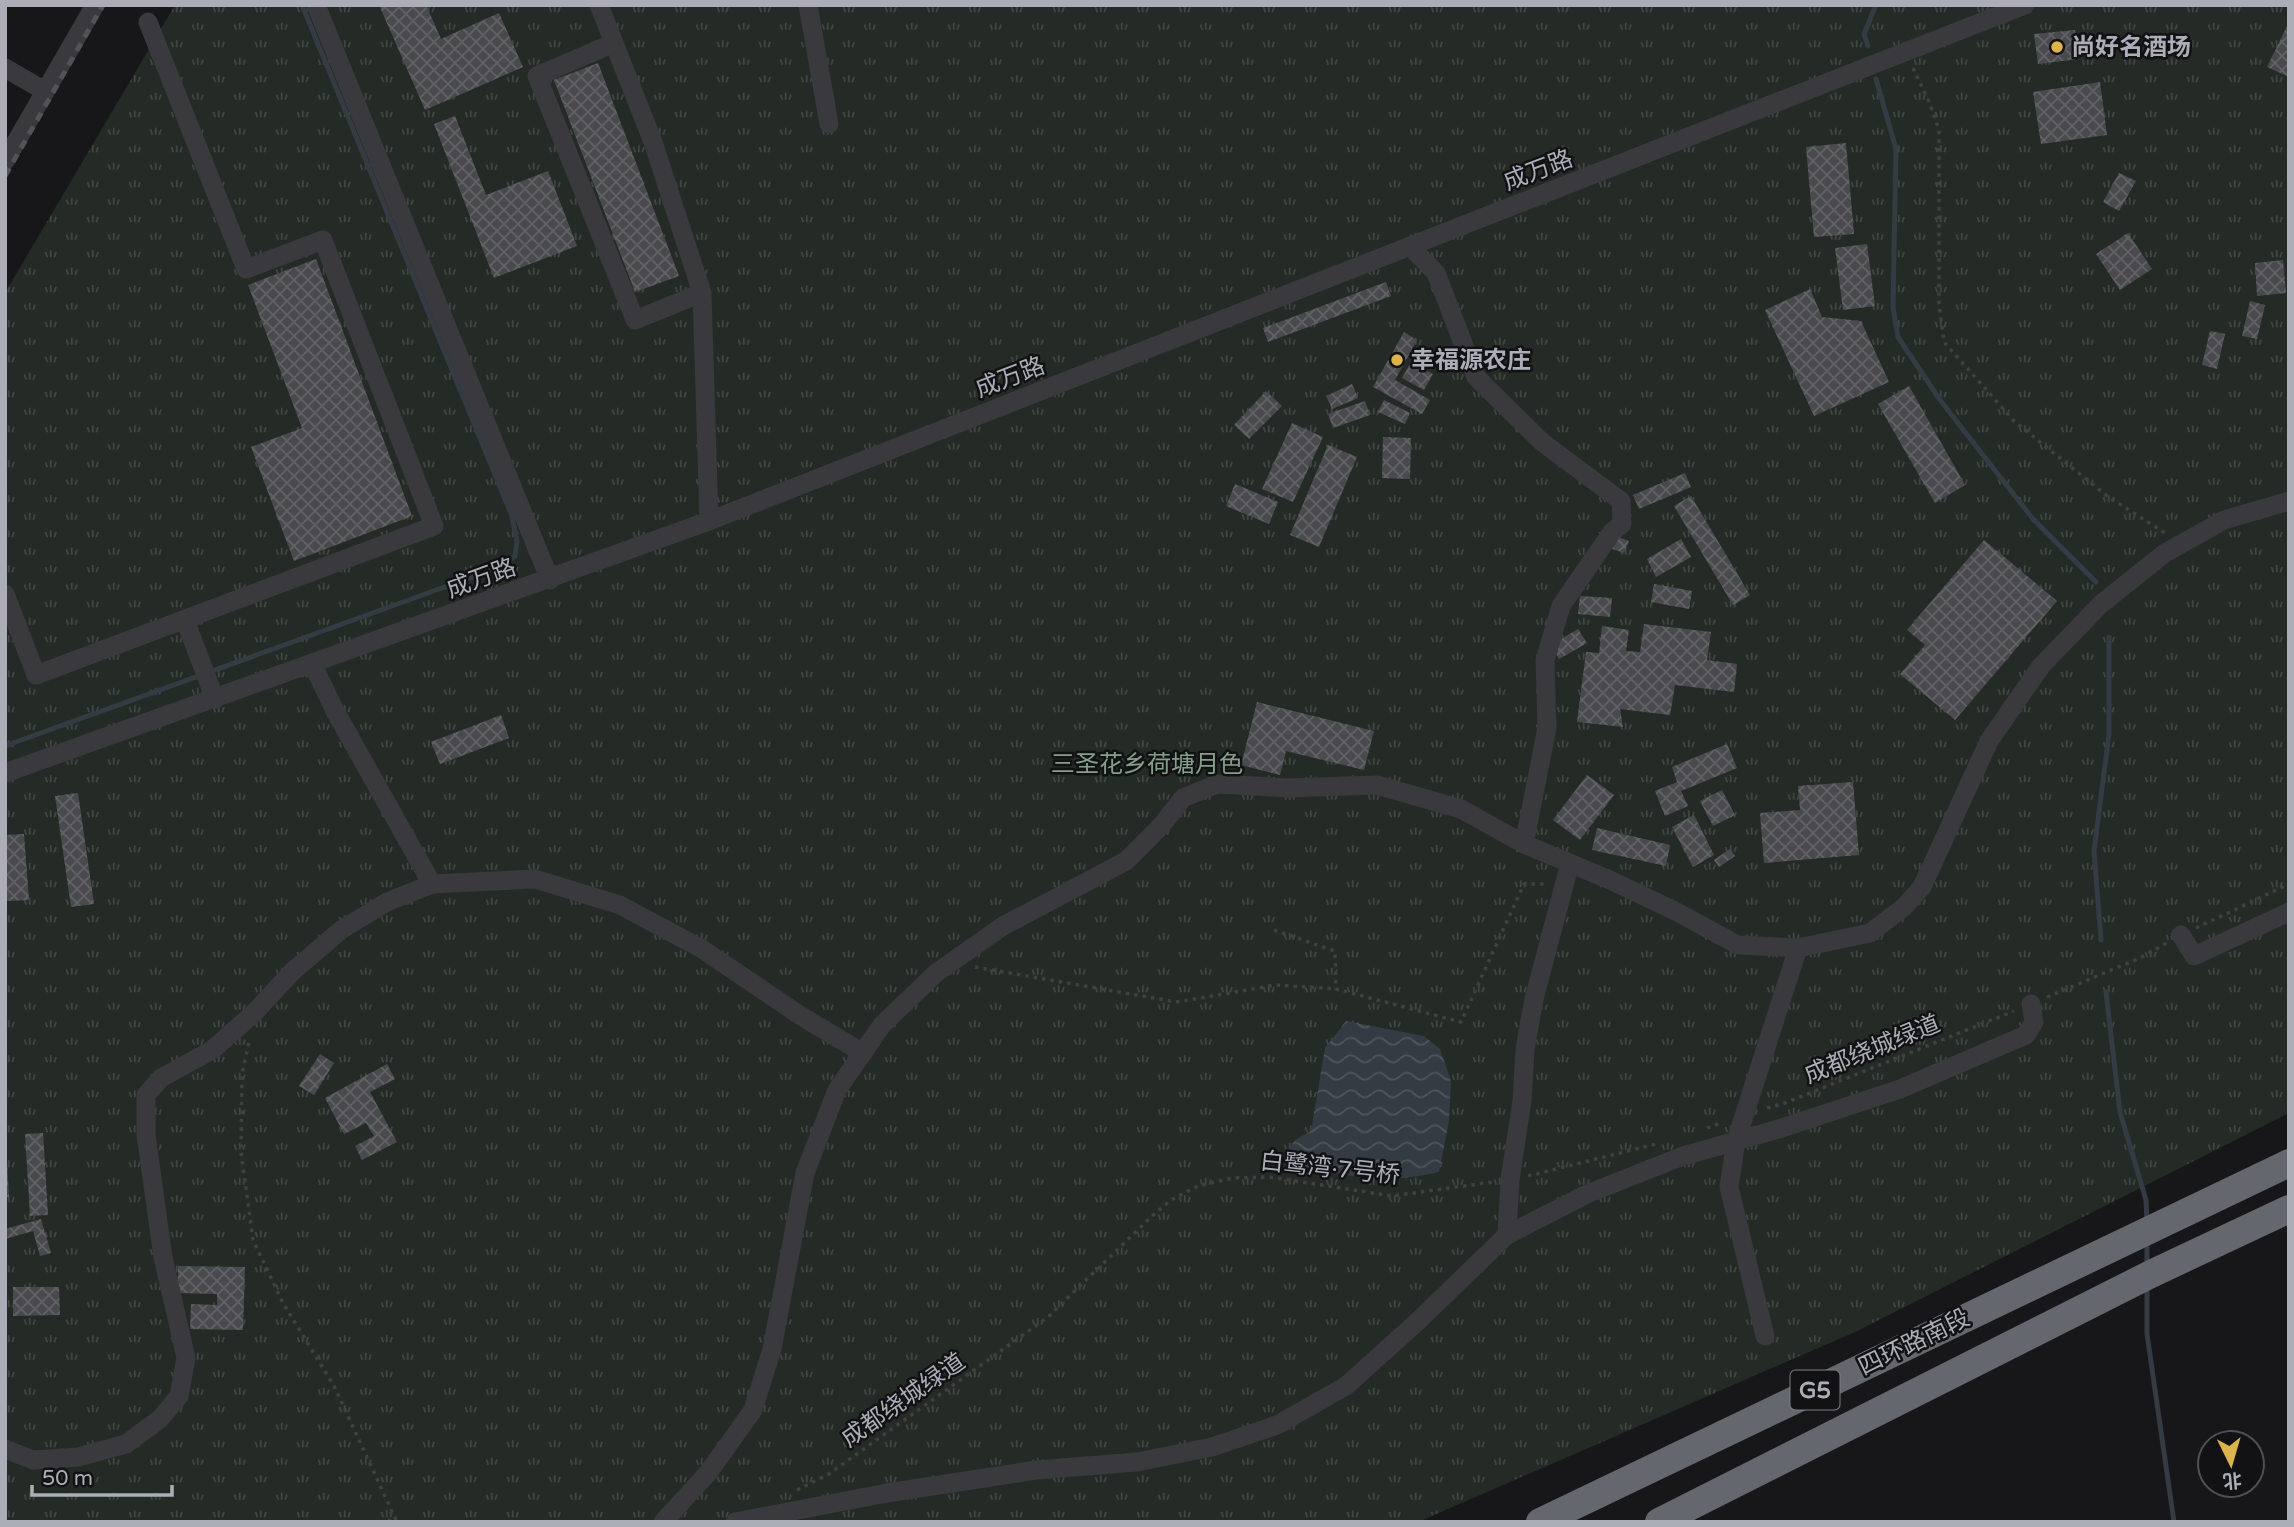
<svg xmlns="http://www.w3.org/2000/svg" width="2294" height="1527" viewBox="0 0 2294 1527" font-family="'Varela Round','Noto Sans SC',sans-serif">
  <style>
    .grass { fill: url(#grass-tufts) }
    .water { fill: url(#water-waves) }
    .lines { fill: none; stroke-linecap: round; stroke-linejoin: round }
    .stream { stroke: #343b42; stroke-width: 5 }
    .building { fill: url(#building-cross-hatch) }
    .path { stroke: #3f4044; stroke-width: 3.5; stroke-dasharray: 3.5 5; stroke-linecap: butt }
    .minor { stroke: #39393e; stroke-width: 19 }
    .highway { stroke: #65676e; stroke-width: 28 }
    .rail { stroke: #525358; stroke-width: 5; stroke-dasharray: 9 7; stroke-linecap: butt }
    .poi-dot { fill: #ddb44c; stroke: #121214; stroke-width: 2.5 }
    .labels { text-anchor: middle; stroke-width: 5; stroke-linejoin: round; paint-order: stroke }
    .shield { fill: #121214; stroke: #7d7f86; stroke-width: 2 }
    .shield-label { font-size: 23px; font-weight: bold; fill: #abaeb7 }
    .poi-label { font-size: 24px; font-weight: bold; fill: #abaeb7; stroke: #121214; text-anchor: start }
    .street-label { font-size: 24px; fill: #abaeb7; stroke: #121214 }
    .park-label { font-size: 24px; fill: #84a088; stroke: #121214 }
  </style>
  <defs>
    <pattern id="grass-tufts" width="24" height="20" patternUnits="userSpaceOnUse" patternTransform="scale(1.75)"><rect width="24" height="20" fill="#242a25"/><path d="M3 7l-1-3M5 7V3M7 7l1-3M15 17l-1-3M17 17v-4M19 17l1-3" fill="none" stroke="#414642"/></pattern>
    <pattern id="water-waves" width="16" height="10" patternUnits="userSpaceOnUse" patternTransform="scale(1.75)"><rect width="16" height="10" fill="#343b42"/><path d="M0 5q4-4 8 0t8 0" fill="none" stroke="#4f555b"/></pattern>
    <pattern id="building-cross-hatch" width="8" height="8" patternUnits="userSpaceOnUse" patternTransform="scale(1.75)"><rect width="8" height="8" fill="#4a4a4e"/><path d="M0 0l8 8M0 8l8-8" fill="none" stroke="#616265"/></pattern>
  </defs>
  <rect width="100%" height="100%" fill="#171719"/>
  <path class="grass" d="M 175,5 L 2289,5 L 2289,1113 L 1855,1332 L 1418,1522 L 5,1522 L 5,293 Z"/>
  <path class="water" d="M 1346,1021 L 1424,1036 L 1440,1049 L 1451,1081 L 1449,1121 L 1439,1172 C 1385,1186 1333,1174 1279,1161 L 1295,1140 L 1311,1131 L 1325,1048 Z"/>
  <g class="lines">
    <g class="stream">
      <path d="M 1868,46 L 1864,34 L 1876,5"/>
      <path d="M 1876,79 L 1896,149 L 1893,307 L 1898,337 L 1940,400 L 2033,519 L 2096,582"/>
      <path d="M 5,746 L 500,567 L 515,556 L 517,542 L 512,516 L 302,5"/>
      <path d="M 2101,940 L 2094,851 L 2109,734 L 2109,637"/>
      <path d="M 2106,992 L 2120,1112 L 2146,1200 L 2147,1223"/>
      <path d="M 2147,1240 L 2147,1265"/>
      <path d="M 2147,1285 L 2147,1334 L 2174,1522"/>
    </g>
  </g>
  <g class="building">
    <path d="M 379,5 L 426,5 L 441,39 L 499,13 L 523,67 L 425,110 Z"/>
    <path d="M 2289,22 L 2289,77 L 2267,67 Z"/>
    <path d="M 2075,30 L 2079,59 L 2038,64 L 2034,34 Z"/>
    <path d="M 598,63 L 679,276 L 635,292 L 554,80 Z"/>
    <path d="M 2100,82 L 2107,135 L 2041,144 L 2033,92 Z"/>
    <path d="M 455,116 L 486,195 L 548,171 L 577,246 L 494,278 L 434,124 Z"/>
    <path d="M 1846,143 L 1854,234 L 1814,237 L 1806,147 Z"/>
    <path d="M 2119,173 L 2136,181 L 2119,211 L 2103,202 Z"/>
    <path d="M 2128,233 L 2152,269 L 2120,290 L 2096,254 Z"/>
    <path d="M 1867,244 L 1875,306 L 1843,310 L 1835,248 Z"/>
    <path d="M 316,259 L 412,516 L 294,561 L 251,447 L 302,428 L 248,285 Z"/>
    <path d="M 2283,260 L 2286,293 L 2257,296 L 2255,263 Z"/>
    <path d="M 1386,282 L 1391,296 L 1268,342 L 1263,328 Z"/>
    <path d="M 1810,289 L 1822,317 L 1861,321 L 1889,382 L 1814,416 L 1765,310 Z"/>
    <path d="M 2250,301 L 2265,305 L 2257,339 L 2242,336 Z"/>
    <path d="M 2210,331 L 2225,334 L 2217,369 L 2202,365 Z"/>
    <path d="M 1404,332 L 1417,340 L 1395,380 L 1430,400 L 1422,414 L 1373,387 Z"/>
    <path d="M 1411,362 L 1433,374 L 1424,390 L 1402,378 Z"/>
    <path d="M 1352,384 L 1358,398 L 1332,409 L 1326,396 Z"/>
    <path d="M 1909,386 L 1965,485 L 1935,503 L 1878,404 Z"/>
    <path d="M 1266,391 L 1282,406 L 1249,439 L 1234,425 Z"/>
    <path d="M 1384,400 L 1410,413 L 1405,424 L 1378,412 Z"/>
    <path d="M 1365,401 L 1370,415 L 1333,428 L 1328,414 Z"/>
    <path d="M 1292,423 L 1323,437 L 1293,502 L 1262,489 Z"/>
    <path d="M 1383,437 L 1411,438 L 1410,479 L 1382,478 Z"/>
    <path d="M 1328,445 L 1357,457 L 1319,547 L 1290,535 Z"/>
    <path d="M 1685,473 L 1691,487 L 1639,509 L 1633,495 Z"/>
    <path d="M 1235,484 L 1278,502 L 1269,524 L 1226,506 Z"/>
    <path d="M 1691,496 L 1750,595 L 1733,605 L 1674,506 Z"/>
    <path d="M 1616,536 L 1629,541 L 1624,553 L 1612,549 Z"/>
    <path d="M 1681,539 L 1691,557 L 1656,577 L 1647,559 Z"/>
    <path d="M 1984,540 L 2057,601 L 1955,720 L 1900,674 L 1925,645 L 1907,630 Z"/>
    <path d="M 1654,584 L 1692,591 L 1689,609 L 1651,602 Z"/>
    <path d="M 1580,596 L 1612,598 L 1610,617 L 1578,614 Z"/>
    <path d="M 1644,624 L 1711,632 L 1707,660 L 1737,664 L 1734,692 L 1675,685 L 1670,715 L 1620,709 L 1623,727 L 1577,722 L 1586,652 L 1599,653 L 1602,626 L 1629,630 L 1626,651 L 1640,652 Z"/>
    <path d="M 1578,629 L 1587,643 L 1559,659 L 1551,645 Z"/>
    <path d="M 1257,702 L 1374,731 L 1364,770 L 1286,751 L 1280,775 L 1241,765 Z"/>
    <path d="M 501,715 L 509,738 L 440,764 L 431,742 Z"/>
    <path d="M 1727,744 L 1737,768 L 1681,791 L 1688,806 L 1665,816 L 1655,791 L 1677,782 L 1672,767 Z"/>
    <path d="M 1587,775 L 1614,795 L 1580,840 L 1553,820 Z"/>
    <path d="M 1853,782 L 1859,855 L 1764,863 L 1760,813 L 1800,810 L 1798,786 Z"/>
    <path d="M 1722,790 L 1735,815 L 1713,826 L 1700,801 Z"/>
    <path d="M 78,793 L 94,904 L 71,907 L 55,796 Z"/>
    <path d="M 1694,815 L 1714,855 L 1693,867 L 1672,827 Z"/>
    <path d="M 1597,828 L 1670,845 L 1666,866 L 1592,850 Z"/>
    <path d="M 24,834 L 29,900 L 5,901 L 5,835 Z"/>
    <path d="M 1730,849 L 1735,856 L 1719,867 L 1714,860 Z"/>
    <path d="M 320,1054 L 334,1063 L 314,1095 L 299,1086 Z"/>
    <path d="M 387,1064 L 395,1079 L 370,1092 L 397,1142 L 362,1160 L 355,1146 L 374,1136 L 366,1123 L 344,1134 L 325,1098 Z"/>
    <path d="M 43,1133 L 48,1215 L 30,1216 L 25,1134 Z"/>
    <path d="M 5,1160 L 7,1160 L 9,1197 L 5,1197 Z"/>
    <path d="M 41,1219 L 51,1253 L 40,1256 L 33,1231 L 5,1239 L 5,1229 Z"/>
    <path d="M 178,1266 L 245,1267 L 243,1330 L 190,1329 L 191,1304 L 217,1305 L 217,1294 L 178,1293 Z"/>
    <path d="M 13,1287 L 59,1287 L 60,1315 L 13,1316 Z"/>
  </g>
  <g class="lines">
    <g class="path">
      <path d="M 1913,68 L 1930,104 L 1939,130 L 1939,304 L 1944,342 L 2014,421 L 2107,496 L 2165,533"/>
      <path d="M 2196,928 L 2289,884"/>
      <path d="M 1274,930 L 1335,951 L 1336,989 L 1461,1022 L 1524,884 L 1548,884"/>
      <path d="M 975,967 L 1177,1002 L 1276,985 L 1336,989"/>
      <path d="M 2047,997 L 2140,958 L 2167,943"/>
      <path d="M 249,1043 L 242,1073 L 241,1152 L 253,1240 L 283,1303 L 334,1386 L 397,1522"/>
      <path d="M 1767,1108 L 1785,1103 L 2014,1011"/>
      <path d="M 1707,1128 L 1723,1122"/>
      <path d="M 1528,1176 L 1660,1143"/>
      <path d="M 797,1490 L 829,1474 L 1048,1317 L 1152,1216 L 1171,1200 L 1198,1186 L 1233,1178 L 1270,1177 L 1392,1196 L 1493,1182"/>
      <path d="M 389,1522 L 391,1512"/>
    </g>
    <g class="minor">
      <path d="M 316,5 L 550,580"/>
      <path d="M 599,5 L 653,142 L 702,293 L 709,521"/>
      <path d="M 808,5 L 829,124"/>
      <path d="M 614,43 L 537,76 L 635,320 L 702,293"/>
      <path d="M 5,68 L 45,91"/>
      <path d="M 5,161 L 95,5"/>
      <path d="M 1410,246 L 1436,273 L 1476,377 L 1542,442 L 1621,501 L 1622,524 L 1612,532 L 1561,606 L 1545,660 L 1547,728 L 1524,844"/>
      <path d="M 5,594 L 36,675 L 434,526 L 323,240 L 246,269 L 148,22"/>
      <path d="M 185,620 L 215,699"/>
      <path d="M 313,665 L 335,711 L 432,884"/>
      <path d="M 5,773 L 709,521 L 2025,5"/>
      <path d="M 2181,935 L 2194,956 L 2289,912"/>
      <path d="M 1507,1235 L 1510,1180 L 1522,1101 L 1525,1049 L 1534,999 L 1570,863"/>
      <path d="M 1765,1336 L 1729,1187 L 1736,1141 L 1798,948"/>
      <path d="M 5,1449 L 33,1460 L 78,1457 L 126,1444 L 160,1419 L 179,1396 L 186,1358 L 163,1257 L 146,1135 L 146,1095 L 161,1078 L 212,1050 L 254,1013 L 292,972 L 341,930 L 387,902 L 432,884 L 535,879 L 620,905 L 702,949 L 801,1016 L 863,1053"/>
      <path d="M 663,1522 L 708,1473 L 753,1410 L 772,1349 L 805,1173 L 837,1090 L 882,1025 L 936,973 L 1003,926 L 1126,861 L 1161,826 L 1183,798 L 1217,784 L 1289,788 L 1377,785 L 1461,809 L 1524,844 L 1610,880 L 1675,911 L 1738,945 L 1798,948 L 1870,933 L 1904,907 L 1922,887 L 1989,741 L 2041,666 L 2101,604 L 2165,553 L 2224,520 L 2289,501"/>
      <path d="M 735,1522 L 887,1493 L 1036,1470 L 1137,1462 L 1212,1447 L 1277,1425 L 1346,1386 L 1417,1322 L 1507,1235 L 1587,1194 L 1683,1156 L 1779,1129 L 1900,1089 L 2026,1035 L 2034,1022 L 2031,1004"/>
    </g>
    <g class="highway">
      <path d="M 1540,1522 L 2289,1163"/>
      <path d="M 1659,1522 L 2151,1274 L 2289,1209"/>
    </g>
    <path class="rail" d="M 5,176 L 103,5"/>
  </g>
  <g class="poi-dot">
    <circle cx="2057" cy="47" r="7"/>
    <circle cx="1397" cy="360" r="7"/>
  </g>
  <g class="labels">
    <rect class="shield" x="1790.5" y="1370.5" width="49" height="39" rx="5"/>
    <g class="shield-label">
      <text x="1815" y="1398">G5</text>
    </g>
    <g class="poi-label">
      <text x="2071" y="55">尚好名酒场</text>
      <text x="1411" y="368">幸福源农庄</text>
    </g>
    <g class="street-label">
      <text transform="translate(1538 170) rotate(-21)" y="8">成万路</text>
      <text transform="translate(1010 377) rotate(-21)" y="8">成万路</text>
      <text transform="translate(481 578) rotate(-20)" y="8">成万路</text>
      <text transform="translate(1872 1049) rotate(-22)" y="8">成都绕城绿道</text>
      <text transform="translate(1330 1168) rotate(6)" y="8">白鹭湾·7号桥</text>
      <text transform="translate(1914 1342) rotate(-26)" y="8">四环路南段</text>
      <text transform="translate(903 1400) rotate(-35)" y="8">成都绕城绿道</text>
    </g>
    <g class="park-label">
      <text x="1147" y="772">三圣花乡荷塘月色</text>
    </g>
  </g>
  <rect width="2294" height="1527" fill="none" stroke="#abaeb7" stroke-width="14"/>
  <g transform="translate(2231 1464) rotate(175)"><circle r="33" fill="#121214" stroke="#4f5055" stroke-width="2"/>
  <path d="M0-5L12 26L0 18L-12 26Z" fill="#ddb44c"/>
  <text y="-10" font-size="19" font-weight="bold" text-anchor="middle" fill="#abaeb7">北</text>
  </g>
  <path d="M32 1485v10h140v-10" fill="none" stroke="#abaeb7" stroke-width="3.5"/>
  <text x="42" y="1485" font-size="21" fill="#abaeb7" stroke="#121214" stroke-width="5" paint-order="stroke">50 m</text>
</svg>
